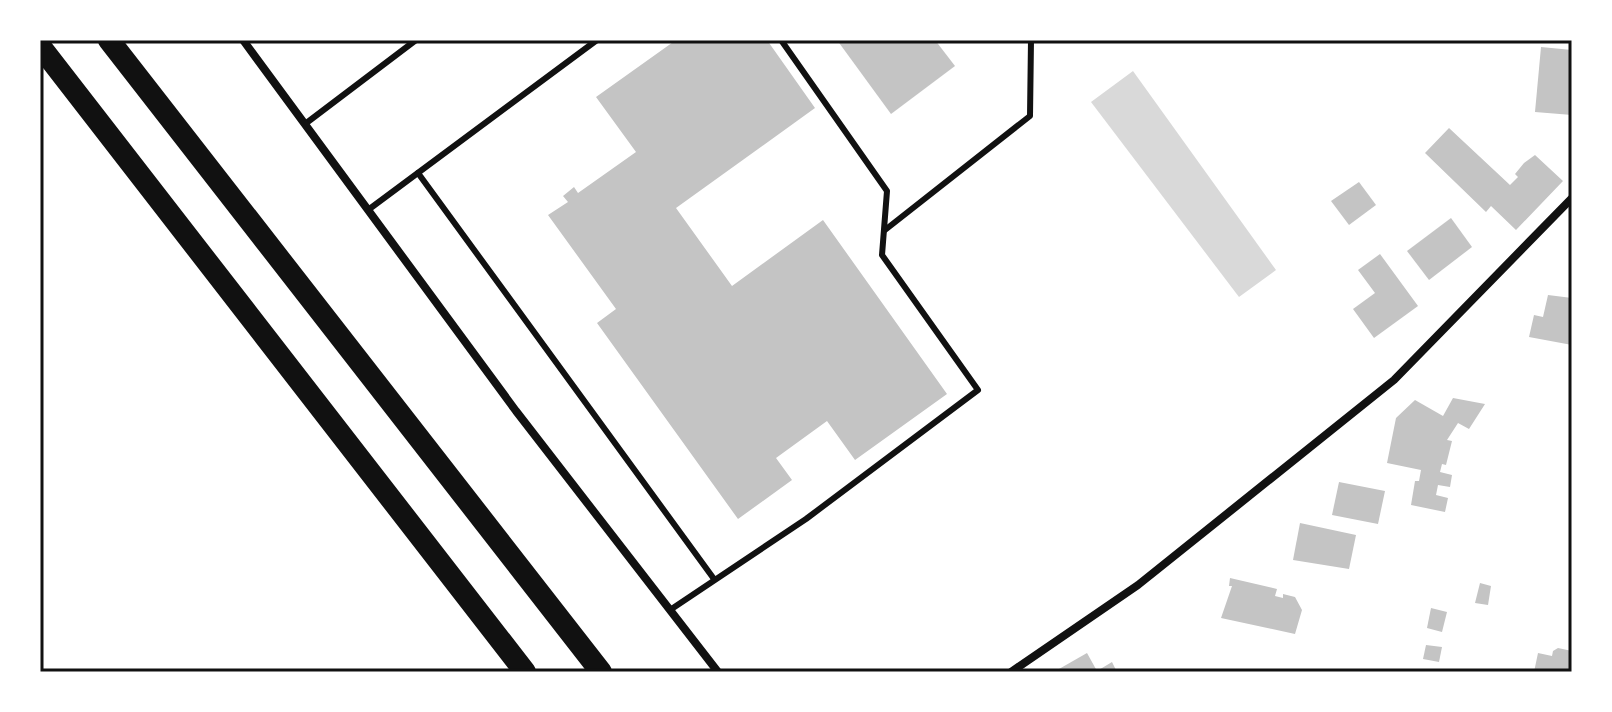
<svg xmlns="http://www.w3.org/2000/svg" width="1612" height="712" viewBox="0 0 1612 712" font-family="'Roboto Condensed',sans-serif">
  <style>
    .water { fill: #d9d9d9 }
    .building { fill: #c4c4c4 }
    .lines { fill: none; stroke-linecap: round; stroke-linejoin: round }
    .service { stroke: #111; stroke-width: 6 }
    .minor { stroke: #111; stroke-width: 8 }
    .motorway { stroke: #111; stroke-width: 22 }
    .neatline { fill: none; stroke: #111; stroke-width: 3 }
  </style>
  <rect width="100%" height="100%" fill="#fff"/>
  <path class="water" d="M 1133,71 L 1276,270 L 1239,297 L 1091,102 Z"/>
  <g class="building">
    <path d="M 676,40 L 767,40 L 815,108 L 676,208 L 732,286 L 823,220 L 947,394 L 855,460 L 827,421 L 776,458 L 792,480 L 738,519 L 597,323 L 616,309 L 548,215 L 568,202 L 563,196 L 574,187 L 578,193 L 636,152 L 596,97 Z"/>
    <path d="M 837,40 L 935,40 L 955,66 L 891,114 Z"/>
    <path d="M 1541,47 L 1572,50 L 1572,115 L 1535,112 Z"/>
    <path d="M 1449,128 L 1510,185 L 1518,177 L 1515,174 L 1524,163 L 1535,155 L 1563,181 L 1516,230 L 1491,206 L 1486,212 L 1425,153 Z"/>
    <path d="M 1359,182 L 1376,205 L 1349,225 L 1331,201 Z"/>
    <path d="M 1451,218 L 1472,247 L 1429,280 L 1407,251 Z"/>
    <path d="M 1380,254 L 1418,306 L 1374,338 L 1353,309 L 1375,293 L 1358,270 Z"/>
    <path d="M 1548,295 L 1572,298 L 1572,345 L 1529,337 L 1534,315 L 1543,317 Z"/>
    <path d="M 1453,398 L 1485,404 L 1469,429 L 1458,423 L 1447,440 L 1452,441 L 1446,465 L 1442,464 L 1440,472 L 1452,475 L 1450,487 L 1438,485 L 1436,495 L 1448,498 L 1445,512 L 1411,505 L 1415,481 L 1419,481 L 1421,470 L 1387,463 L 1396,418 L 1415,400 L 1443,416 Z"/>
    <path d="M 1339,482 L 1385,491 L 1378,524 L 1332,515 Z"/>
    <path d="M 1300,523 L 1356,535 L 1349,569 L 1293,560 Z"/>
    <path d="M 1230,578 L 1277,589 L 1275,596 L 1283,598 L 1283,594 L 1295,597 L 1302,610 L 1295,634 L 1221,618 L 1232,586 L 1229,586 Z"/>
    <path d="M 1480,583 L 1491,586 L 1488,605 L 1475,603 Z"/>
    <path d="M 1431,608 L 1447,612 L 1442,632 L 1427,628 Z"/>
    <path d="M 1426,645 L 1442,647 L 1439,662 L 1423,659 Z"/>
    <path d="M 1558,648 L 1572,651 L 1572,672 L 1534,672 L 1538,653 L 1552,656 L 1553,651 Z"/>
    <path d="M 1087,653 L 1097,671 L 1112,662 L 1117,672 L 1061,672 L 1059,669 Z"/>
  </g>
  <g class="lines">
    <g class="service">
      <path d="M 305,124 L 416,40"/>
      <path d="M 418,173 L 714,579"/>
      <path d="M 368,210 L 597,40"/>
      <path d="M 885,230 L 1030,116 L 1031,40"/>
      <path d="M 670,610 L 806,519 L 978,390 L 882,255 L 887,191 L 781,40"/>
    </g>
    <g class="minor">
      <path d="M 243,40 L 516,411 L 718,672"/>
      <path d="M 1011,672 L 1138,585 L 1394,380 L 1572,198"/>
    </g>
    <g class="motorway">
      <path d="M 109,40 L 601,672"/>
      <path d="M 40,46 L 525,672"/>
    </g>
  </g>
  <rect width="1612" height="712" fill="none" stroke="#ffffff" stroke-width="84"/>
  <rect x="42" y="42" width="1528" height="628" class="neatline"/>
</svg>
